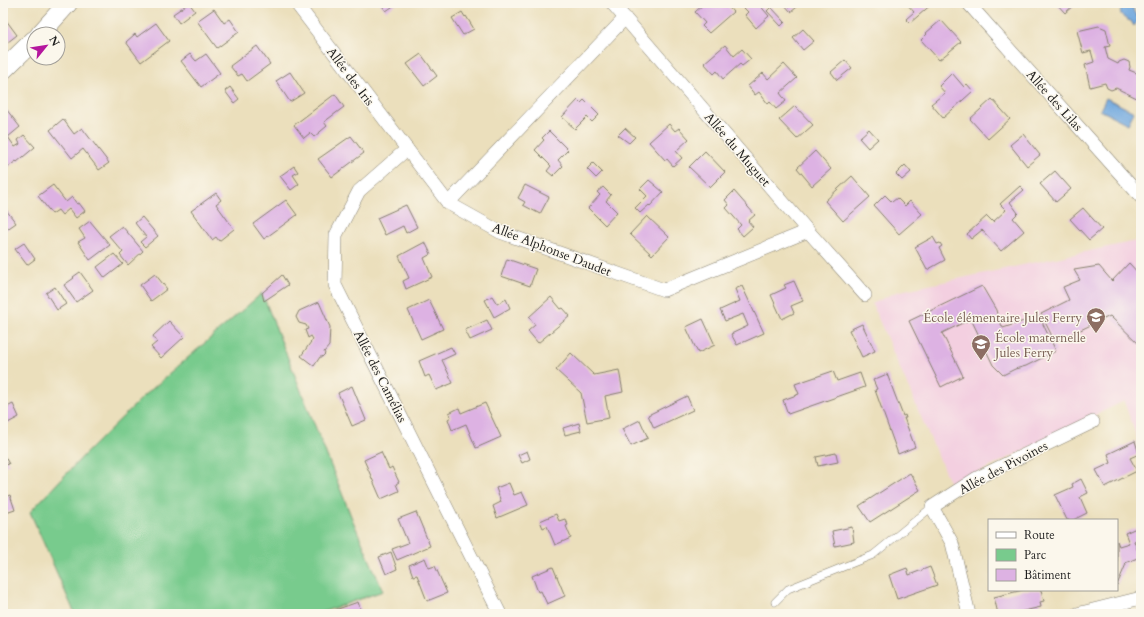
<svg xmlns="http://www.w3.org/2000/svg" width="1144" height="617" viewBox="0 0 1144 617" font-family="Cardo,serif">
  <style>
    .built { fill: #f3cfe0 }
    .green { fill: #78cb8d; stroke: #4a7454 }
    .water { fill: #6fa7de; stroke: #46627d }
    .building { fill: #ddb2e3 }
    .lines { fill: none; stroke-linecap: round; stroke-linejoin: round }
    .lane-casing { stroke: #847e6c; stroke-width: 8 }
    .street-casing { stroke: #847e6c; stroke-width: 14 }
    .secondary-casing { stroke: #847e6c; stroke-width: 20 }
    .lane { stroke: #fff; stroke-width: 7 }
    .street { stroke: #fff; stroke-width: 13 }
    .secondary { stroke: #fff; stroke-width: 19 }
    .labels { text-anchor: middle; stroke-width: 3; stroke-linejoin: round; paint-order: stroke }
    .street-label { font-size: 13px; fill: #1c1c1c; stroke: #fbf7ec }
    .education-label { font-size: 13px; fill: #785e54; stroke: #fbf7ec; text-anchor: end }
  </style>
  <rect width="100%" height="100%" fill="#fbf7ec"/>
  <filter id="ink" filterUnits="userSpaceOnUse"><feTurbulence type="fractalNoise" baseFrequency=".025" numOctaves="2"/><feDisplacementMap in="SourceGraphic" scale="8" xChannelSelector="R" yChannelSelector="G"/><feConvolveMatrix kernelMatrix="1 2 1 2 8 2 1 2 1" color-interpolation-filters="sRGB"/></filter>
  <filter id="wash" filterUnits="userSpaceOnUse"><feTurbulence type="fractalNoise" baseFrequency=".012" numOctaves="4" result="noise"/><feDisplacementMap in="SourceGraphic" scale="16" xChannelSelector="R" yChannelSelector="G"/><feGaussianBlur stdDeviation="0.9" result="paint"/><feColorMatrix in="noise" values="0 0 0 0 0 0 0 0 0 0 0 0 0 0 0 0 0 1.4 0 .05"/><feComposite in="paint" operator="in"/></filter>
  <g filter="url(#wash)">
    <rect width="100%" height="100%" fill="#ebdfbc"/>
    <path class="built" d="M 1141,240 L 1141,450 L 1124,401 L 951,486 L 872,304 L 896,292 Z"/>
    <path class="green" d="M 262,293 L 353,521 L 383,591 L 317,614 L 75,614 L 30,512 L 87,452 L 143,397 Z"/>
    <g class="water">
      <path d="M 1124,5 L 1133,8 L 1134,12 L 1139,19 L 1134,26 L 1131,21 C 1123,19 1116,12 1124,5 Z"/>
      <path d="M 1106,98 L 1134,112 L 1128,124 L 1100,110 Z"/>
    </g>
    <g id="blocks">
      <g class="building">
        <path d="M 189,3 L 195,11 L 179,23 L 173,14 Z"/>
        <path d="M 380,3 L 398,3 L 386,11 Z"/>
        <path d="M 705,3 L 712,3 L 716,7 L 721,3 L 725,3 L 733,12 L 709,33 L 702,26 L 705,23 L 695,12 Z"/>
        <path d="M 746,3 L 758,3 L 769,16 L 756,28 L 745,15 L 748,12 L 742,6 Z"/>
        <path d="M 783,3 L 802,3 L 791,12 Z"/>
        <path d="M 906,3 L 933,3 L 910,23 L 906,19 L 914,12 Z"/>
        <path d="M 1056,3 L 1076,3 L 1065,13 Z"/>
        <path d="M 771,7 L 785,22 L 781,26 L 767,11 Z"/>
        <path d="M 214,9 L 224,23 L 230,19 L 239,32 L 217,48 L 197,21 Z"/>
        <path d="M 462,12 L 465,17 L 466,16 L 474,29 L 463,35 L 452,18 Z"/>
        <path d="M 3,16 L 17,35 L 3,46 Z"/>
        <path d="M 941,20 L 961,42 L 939,60 L 921,40 L 927,34 L 926,33 Z"/>
        <path d="M 156,23 L 169,41 L 141,62 L 126,42 L 135,34 L 137,37 Z"/>
        <path d="M 1099,26 L 1106,29 L 1110,46 L 1105,47 L 1108,59 L 1118,64 L 1119,62 L 1124,60 L 1129,62 L 1130,67 L 1129,70 L 1139,74 L 1141,70 L 1141,100 L 1116,88 L 1111,90 L 1107,88 L 1105,83 L 1090,87 L 1085,65 L 1094,62 L 1091,51 L 1083,53 L 1077,31 Z"/>
        <path d="M 803,29 L 814,41 L 803,50 L 793,38 Z"/>
        <path d="M 725,45 L 734,56 L 742,49 L 751,59 L 742,66 L 740,64 L 723,79 L 717,71 L 714,74 L 704,63 Z"/>
        <path d="M 257,46 L 270,64 L 247,81 L 242,74 L 238,76 L 230,66 Z"/>
        <path d="M 190,54 L 196,61 L 206,54 L 220,73 L 201,87 L 181,61 Z"/>
        <path d="M 421,54 L 437,76 L 424,86 L 407,64 Z"/>
        <path d="M 845,60 L 852,68 L 837,80 L 831,72 Z"/>
        <path d="M 784,64 L 797,78 L 780,93 L 786,101 L 776,109 L 770,102 L 768,104 L 759,92 L 755,95 L 748,86 L 763,73 L 768,79 Z"/>
        <path d="M 290,72 L 304,93 L 290,102 L 276,81 Z"/>
        <path d="M 952,73 L 964,87 L 967,84 L 973,91 L 943,118 L 931,104 L 945,93 L 939,86 Z"/>
        <path d="M 230,87 L 239,99 L 234,103 L 225,91 Z"/>
        <path d="M 335,94 L 344,107 L 324,122 L 327,126 L 314,137 L 310,133 L 304,138 L 294,125 Z"/>
        <path d="M 992,99 L 1010,119 L 988,139 L 970,119 Z"/>
        <path d="M 578,100 L 581,103 L 584,100 L 599,115 L 592,122 L 587,117 L 575,129 L 562,117 Z"/>
        <path d="M 3,105 L 20,127 L 8,137 L 15,147 L 20,144 L 18,140 L 24,135 L 35,147 L 17,162 L 16,161 L 3,171 Z"/>
        <path d="M 795,106 L 813,125 L 797,139 L 779,120 Z"/>
        <path d="M 63,119 L 74,134 L 82,128 L 109,163 L 99,170 L 83,149 L 72,158 L 50,130 Z"/>
        <path d="M 669,124 L 675,131 L 679,128 L 689,139 L 676,151 L 682,158 L 673,166 L 667,159 L 665,160 L 649,142 Z"/>
        <path d="M 625,128 L 635,137 L 629,143 L 618,135 Z"/>
        <path d="M 869,129 L 878,139 L 868,148 L 859,138 Z"/>
        <path d="M 549,131 L 568,150 L 558,160 L 563,166 L 553,176 L 547,171 L 551,166 L 535,150 L 544,140 L 542,138 Z"/>
        <path d="M 1023,134 L 1040,155 L 1027,166 L 1010,145 Z"/>
        <path d="M 351,136 L 364,153 L 332,177 L 318,159 Z"/>
        <path d="M 705,151 L 725,172 L 710,187 L 689,167 Z"/>
        <path d="M 815,151 L 831,169 L 812,186 L 797,168 Z"/>
        <path d="M 593,163 L 602,172 L 596,178 L 587,169 Z"/>
        <path d="M 905,165 L 911,172 L 902,180 L 896,174 Z"/>
        <path d="M 294,166 L 298,172 L 293,175 L 299,184 L 291,190 L 280,176 Z"/>
        <path d="M 1055,171 L 1071,189 L 1056,202 L 1040,184 Z"/>
        <path d="M 852,176 L 870,197 L 843,221 L 825,201 Z"/>
        <path d="M 649,180 L 663,192 L 650,206 L 649,205 L 640,213 L 635,208 L 647,196 L 640,189 Z"/>
        <path d="M 53,185 L 66,202 L 72,197 L 77,204 L 79,203 L 85,211 L 76,218 L 69,209 L 62,215 L 58,210 L 52,214 L 38,196 Z"/>
        <path d="M 525,185 L 549,197 L 540,214 L 523,205 L 525,202 L 518,198 Z"/>
        <path d="M 1020,186 L 1024,190 L 1010,202 L 1018,213 L 1013,218 L 1024,231 L 1001,251 L 982,230 L 971,239 L 967,234 L 987,216 L 993,222 L 1006,210 L 1000,204 Z"/>
        <path d="M 603,187 L 611,195 L 606,201 L 617,212 L 605,225 L 588,208 L 600,195 L 597,192 Z"/>
        <path d="M 734,191 L 755,215 L 748,221 L 753,227 L 743,236 L 737,229 L 741,225 L 726,208 L 729,205 L 725,200 Z"/>
        <path d="M 216,193 L 221,200 L 216,204 L 234,229 L 219,241 L 216,237 L 212,240 L 191,211 Z"/>
        <path d="M 885,195 L 892,202 L 897,198 L 905,206 L 910,201 L 922,214 L 899,234 L 874,206 Z"/>
        <path d="M 286,200 L 297,215 L 264,239 L 253,224 Z"/>
        <path d="M 406,205 L 417,227 L 406,233 L 403,226 L 385,235 L 377,218 Z"/>
        <path d="M 3,206 L 16,223 L 3,232 Z"/>
        <path d="M 1083,208 L 1102,229 L 1089,240 L 1070,219 Z"/>
        <path d="M 647,216 L 669,237 L 652,255 L 630,234 Z"/>
        <path d="M 142,217 L 158,236 L 145,247 L 140,242 L 146,237 L 135,223 Z"/>
        <path d="M 90,221 L 110,245 L 90,260 L 78,242 L 85,238 L 79,229 Z"/>
        <path d="M 122,226 L 143,251 L 128,265 L 120,255 L 123,252 L 109,236 Z"/>
        <path d="M 933,237 L 937,244 L 940,243 L 942,246 L 939,248 L 945,260 L 927,270 L 915,247 Z"/>
        <path d="M 425,242 L 431,254 L 424,258 L 432,277 L 406,289 L 403,281 L 409,278 L 399,256 Z"/>
        <path d="M 24,243 L 35,259 L 27,265 L 15,249 Z"/>
        <path d="M 114,254 L 123,264 L 105,278 L 97,267 Z"/>
        <path d="M 507,259 L 536,269 L 530,286 L 501,276 Z"/>
        <path d="M 1129,263 L 1141,276 L 1141,346 L 1110,316 L 1055,342 L 1041,314 L 1069,300 L 1063,287 L 1080,280 L 1074,270 L 1099,266 L 1112,281 Z"/>
        <path d="M 80,272 L 93,290 L 76,302 L 64,285 L 74,278 L 73,277 Z"/>
        <path d="M 155,274 L 167,289 L 151,301 L 140,285 Z"/>
        <path d="M 282,275 L 288,285 L 264,301 L 262,293 Z"/>
        <path d="M 794,281 L 803,301 L 791,306 L 794,313 L 782,319 L 771,295 L 786,288 L 784,285 Z"/>
        <path d="M 742,286 L 764,333 L 737,345 L 731,334 L 748,326 L 743,314 L 725,321 L 720,310 L 740,301 L 735,289 Z"/>
        <path d="M 982,286 L 996,310 L 998,318 L 1003,328 L 1039,316 L 1056,351 L 1026,366 L 1015,369 L 1003,375 L 993,365 L 971,319 L 942,333 L 963,376 L 941,387 L 909,321 Z"/>
        <path d="M 55,287 L 66,304 L 57,310 L 46,293 Z"/>
        <path d="M 492,296 L 497,304 L 506,299 L 510,308 L 494,317 L 485,300 Z"/>
        <path d="M 551,297 L 561,309 L 563,308 L 570,316 L 538,343 L 528,331 L 535,325 L 529,317 Z"/>
        <path d="M 429,300 L 443,329 L 421,339 L 408,310 Z"/>
        <path d="M 319,302 L 330,327 L 329,346 L 324,352 L 325,354 L 322,357 L 320,357 L 314,366 L 301,356 L 313,339 L 311,336 L 308,338 L 305,330 L 308,329 L 306,325 L 299,323 L 296,317 L 299,311 Z"/>
        <path d="M 703,319 L 715,345 L 698,353 L 686,327 Z"/>
        <path d="M 487,320 L 492,330 L 470,340 L 465,330 Z"/>
        <path d="M 169,321 L 184,337 L 161,358 L 151,347 L 157,342 L 153,336 Z"/>
        <path d="M 862,324 L 875,351 L 862,357 L 849,330 Z"/>
        <path d="M 451,347 L 455,354 L 442,360 L 453,383 L 436,390 L 429,375 L 425,377 L 419,361 Z"/>
        <path d="M 571,353 L 594,375 L 619,370 L 623,392 L 605,396 L 609,418 L 587,422 L 581,393 L 556,370 Z"/>
        <path d="M 833,371 L 837,381 L 860,373 L 865,387 L 788,414 L 783,400 L 799,394 L 795,384 Z"/>
        <path d="M 887,374 L 903,416 L 905,415 L 906,418 L 904,418 L 915,447 L 898,454 L 875,390 L 877,389 L 873,380 Z"/>
        <path d="M 352,386 L 366,420 L 352,426 L 338,393 Z"/>
        <path d="M 687,396 L 693,410 L 654,428 L 648,415 Z"/>
        <path d="M 485,403 L 501,437 L 476,448 L 466,424 L 452,430 L 448,419 L 451,417 L 449,413 L 459,408 L 461,413 Z"/>
        <path d="M 13,404 L 19,417 L 6,424 L 3,418 L 3,409 Z"/>
        <path d="M 640,420 L 648,438 L 631,446 L 622,429 Z"/>
        <path d="M 579,423 L 581,431 L 565,435 L 563,428 Z"/>
        <path d="M 1135,441 L 1139,454 L 1130,458 L 1137,471 L 1105,487 L 1096,470 L 1111,463 L 1108,454 Z"/>
        <path d="M 527,451 L 530,459 L 522,463 L 518,455 Z"/>
        <path d="M 381,452 L 389,469 L 392,467 L 399,482 L 396,484 L 399,491 L 381,499 L 364,460 Z"/>
        <path d="M 836,453 L 838,462 L 818,466 L 816,457 Z"/>
        <path d="M 3,457 L 5,457 L 9,464 L 3,466 Z"/>
        <path d="M 910,473 L 920,490 L 870,522 L 859,506 Z"/>
        <path d="M 1081,479 L 1088,493 L 1080,497 L 1087,513 L 1073,520 L 1067,520 L 1055,495 L 1073,487 L 1072,484 Z"/>
        <path d="M 509,483 L 514,495 L 522,492 L 528,505 L 497,518 L 493,506 L 501,502 L 496,488 Z"/>
        <path d="M 10,495 L 15,510 L 3,514 L 3,498 Z"/>
        <path d="M 416,512 L 430,546 L 397,560 L 392,549 L 408,543 L 398,519 Z"/>
        <path d="M 556,514 L 559,521 L 565,519 L 568,525 L 566,526 L 571,538 L 555,545 L 547,526 L 543,528 L 540,521 Z"/>
        <path d="M 1141,526 L 1141,538 L 1134,541 L 1140,557 L 1125,563 L 1126,564 L 1117,585 L 1117,541 L 1119,546 L 1129,543 L 1125,533 Z"/>
        <path d="M 852,527 L 854,542 L 835,546 L 832,531 Z"/>
        <path d="M 391,552 L 397,569 L 386,574 L 379,557 Z"/>
        <path d="M 425,558 L 429,568 L 435,566 L 447,593 L 427,601 L 417,575 L 413,576 L 409,565 Z"/>
        <path d="M 553,567 L 565,596 L 547,604 L 541,591 L 538,592 L 532,576 Z"/>
        <path d="M 930,567 L 937,585 L 897,599 L 889,575 L 907,568 L 909,575 Z"/>
        <path d="M 1023,590 L 1041,590 L 1044,601 L 1040,602 L 1041,607 L 1011,614 L 998,614 L 994,597 Z"/>
        <path d="M 358,602 L 362,614 L 333,614 L 332,611 Z"/>
      </g>
    </g>
  </g>
  <g filter="url(#ink)">
    <use href="#blocks" fill-opacity="0" stroke="#847e6c" stroke-width="1"/>
    <g class="lines">
      <defs>
        <path id="lane" d="M 775,602 L 788,589 L 873,555 L 932,507"/>
        <g id="street">
          <path d="M 296,3 L 448,203"/>
          <path d="M 612,3 L 808,231 L 865,295"/>
          <path d="M 968,3 L 1141,197"/>
          <path d="M 625,18 L 448,203 L 500,232 L 664,290 L 808,231"/>
          <path d="M 407,149 L 359,191 L 336,235 L 335,285 L 500,614"/>
          <path d="M 969,614 L 952,543 L 932,507 L 977,478 L 1093,422"/>
          <path d="M 1077,614 L 1141,598"/>
        </g>
        <g id="secondary">
          <path d="M 40,34 L 68,3"/>
          <path d="M 3,70 L 34,40"/>
        </g>
      </defs>
      <use href="#lane" class="lane-casing"/>
      <use href="#street" class="street-casing"/>
      <use href="#secondary" class="secondary-casing"/>
      <use href="#lane" class="lane"/>
      <use href="#street" class="street"/>
      <use href="#secondary" class="secondary"/>
    </g>
  </g>
  <defs>
    <symbol id="school-pin" viewBox="-11 -11 22 30"><path d="M0 17L-7.5 6A9.5 9.5 0 1 1 7.5 6Z" fill="#8d6e63" stroke="#fbf7ec"/><path d="M0-5L7-2L0 1L-7-2ZM-4 1L0 2.5L4 1V4Q0 6-4 4Z" fill="#fff"/></symbol>
  </defs>
  <g fill-rule="evenodd">
    <use href="#school-pin" x="1085" y="306" width="22" height="30"/>
    <use href="#school-pin" x="970" y="333" width="22" height="30"/>
  </g>
  <g class="labels">
    <g class="street-label">
      <text transform="translate(351 76) rotate(53)" y="5">Allée des Iris</text>
      <text transform="translate(1055 100) rotate(48)" y="5">Allée des Lilas</text>
      <text transform="translate(738 149) rotate(49)" y="5">Allée du Muguet</text>
      <text transform="translate(552 249) rotate(21)" y="5">Allée Alphonse Daudet</text>
      <text transform="translate(381 376) rotate(63)" y="5">Allée des Camélias</text>
      <text transform="translate(1003 467) rotate(-28)" y="5">Allée des Pivoines</text>
    </g>
    <g class="education-label">
      <text x="1082" y="322">École élémentaire Jules Ferry</text>
      <text x="995" y="342" text-anchor="start">École maternelle<tspan x="995" dy="15">Jules Ferry</tspan></text>
    </g>
  </g>
  <rect width="1144" height="617" fill="none" stroke="#fbf7ec" stroke-width="16"/>
  <rect x="988" y="519" width="130" height="72" fill="#fbf7ec" stroke="#a29f99"/>
  <rect x="996" y="532" width="20" height="6" fill="#ffffff" stroke="#a29f99"/>
  <text x="1024" y="539" font-size="12" fill="#1c1c1c">Route</text>
  <rect x="996" y="549" width="20" height="12" fill="#78cb8d" stroke="#a29f99"/>
  <text x="1024" y="559" font-size="12" fill="#1c1c1c">Parc</text>
  <rect x="996" y="569" width="20" height="12" fill="#ddb2e3" stroke="#a29f99"/>
  <text x="1024" y="579" font-size="12" fill="#1c1c1c">Bâtiment</text>
  <g transform="translate(46 46) rotate(60)"><circle r="19" fill="#fbf7ec" stroke="#a29f99"/>
  <path d="M0-3L7 15L0 10L-7 15Z" fill="#b5179e"/>
  <text y="-6" font-size="11" font-weight="bold" text-anchor="middle" fill="#1c1c1c">N</text>
  </g>
</svg>
